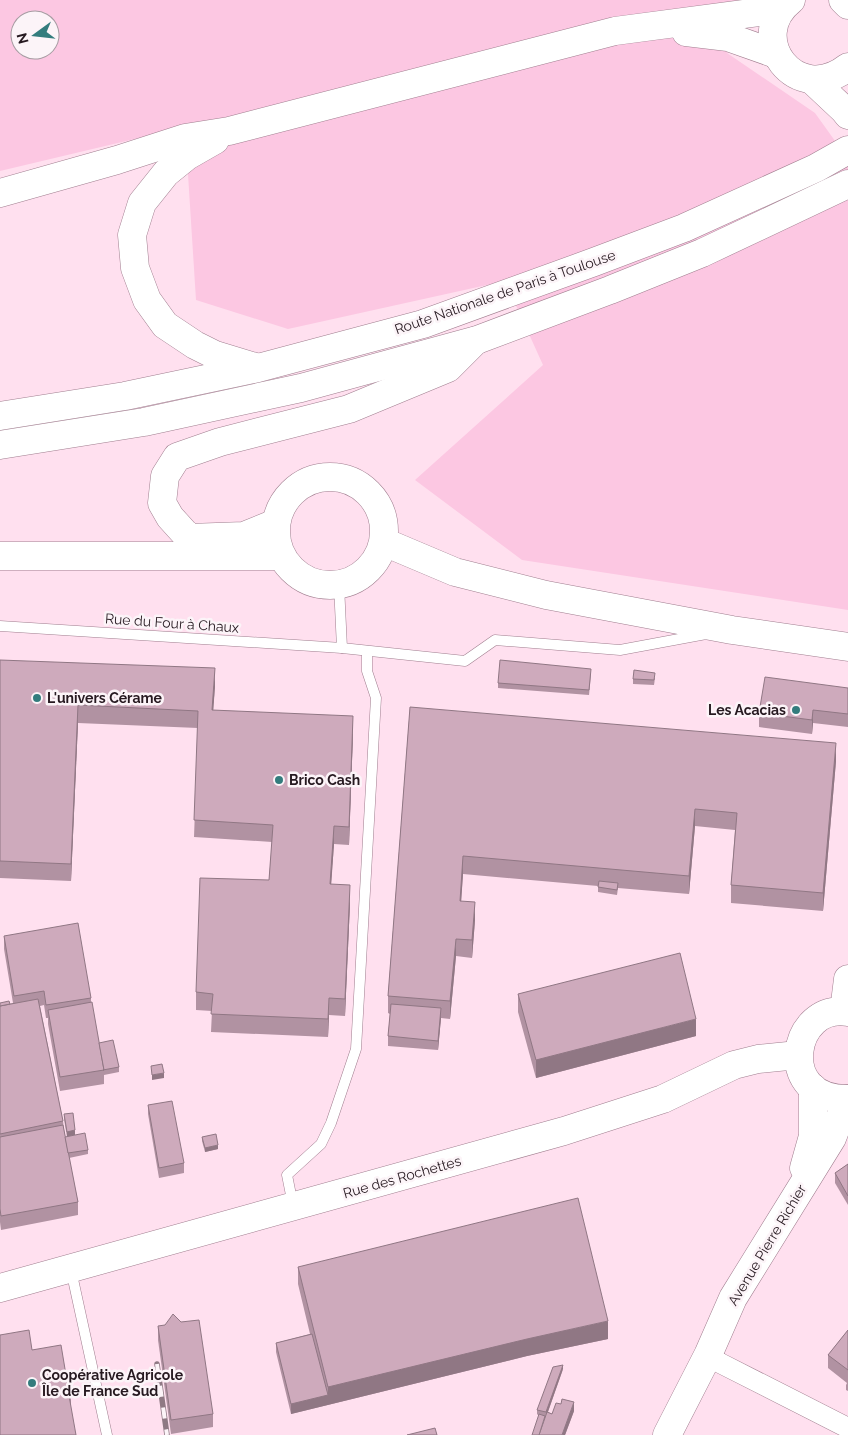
<svg xmlns="http://www.w3.org/2000/svg" width="848" height="1435" viewBox="0 0 848 1435" font-family="Raleway,sans-serif">
  <style>
    .green { fill: #fcc7e2; fill-rule: evenodd }
    .lines { fill: none; stroke-linecap: round; stroke-linejoin: round }
    .lane-casing { stroke: #a07e8f; stroke-width: 11 }
    .street-casing { stroke: #a07e8f; stroke-width: 21 }
    .secondary-casing { stroke: #a07e8f; stroke-width: 29 }
    .primary-casing { stroke: #a07e8f; stroke-width: 29 }
    .lane { stroke: #fff; stroke-width: 10 }
    .street { stroke: #fff; stroke-width: 20 }
    .secondary { stroke: #fff; stroke-width: 28 }
    .primary { stroke: #fff; stroke-width: 28 }
    .rail-casing { stroke: #8f7984; stroke-width: 5.5 }
    .rail { stroke: #fcf4f8; stroke-width: 4; stroke-dasharray: 11; stroke-linecap: butt }
    .wall { fill: #b192a2 }
    .shaded-wall { fill: #907784 }
    .building { fill: #ceaabc; stroke: #907784 }
    .poi-dot { fill: #337c7d; stroke: #fcf4f8; stroke-width: 2 }
    .labels { text-anchor: middle; stroke-width: 5; stroke-linejoin: round; paint-order: stroke }
    .street-label { font-size: 14px; fill: #261920; stroke: #fcf4f8 }
    .poi-label { font-size: 14px; font-weight: bold; fill: #261920; stroke: #fcf4f8; text-anchor: start }
  </style>
  <rect width="100%" height="100%" fill="#ffe0ef"/>
  <path class="green" d="M 0,0 L 761,0 L 727,53 L 815,113 L 848,159 L 848,610 L 522,560 L 415,480 L 543,365 L 505,281 L 288,329 L 196,300 L 185,127 L 0,171 ZM 20,20 L 50,20 L 50,50 L 20,50 Z"/>
  <g class="lines">
    <defs>
      <g id="lane">
        <path d="M 339,585 L 342,648"/>
        <path d="M 0,626 L 342,648 L 465,661 L 495,640 L 620,650 L 706,634"/>
        <path d="M 293,1205 L 287,1175 L 321,1144 L 331,1123 L 356,1049 L 376,698 L 367,671 L 367,651"/>
        <path d="M 71,1270 L 107,1435"/>
      </g>
      <path id="street" d="M 708,1355 L 720,1363 L 848,1428"/>
      <g id="secondary">
        <path d="M 791,0 C 744,37 796,108 848,67"/>
        <path d="M 843,0 L 848,5"/>
        <path d="M 812,80 L 844,110 L 848,115"/>
        <circle cx="330" cy="531" r="54"/>
        <path d="M 384,542 L 455,572 L 546,595 L 732,630 L 848,647"/>
        <path d="M 844,1011 L 848,979"/>
        <path d="M 848,1012 C 792,1002 774,1100 848,1099"/>
        <path d="M 804,1168 L 813,1136 L 813,1088"/>
        <path d="M 0,1288 L 564,1131 L 663,1099 L 734,1065 L 758,1059 L 798,1055"/>
        <path d="M 667,1435 L 708,1355 L 733,1298 L 832,1138 L 847,1099"/>
      </g>
      <g id="primary">
        <path d="M 686,32 L 728,37 L 776,54"/>
        <path d="M 215,140 L 187,156 L 166,173 L 142,203 L 132,235 L 135,268 L 147,300 L 165,325 L 195,345 L 215,355 L 255,367"/>
        <path d="M 0,193 L 117,160 L 185,138 L 229,131 L 615,31 L 781,9"/>
        <path d="M 0,416 L 125,396 L 258,368 L 423,324 L 594,262 L 684,228 L 816,168 L 848,150"/>
        <path d="M 0,445 L 144,422 L 301,388 L 477,340 L 610,290 L 702,253 L 848,184"/>
        <path d="M 276,523 L 244,536 L 189,538 L 170,517 L 162,503 L 165,476 L 177,457 L 220,442 L 349,409 L 448,368 L 475,341"/>
        <path d="M 0,556 L 281,556"/>
      </g>
    </defs>
    <use href="#lane" class="lane-casing"/>
    <use href="#street" class="street-casing"/>
    <use href="#secondary" class="secondary-casing"/>
    <use href="#primary" class="primary-casing"/>
    <use href="#lane" class="lane"/>
    <use href="#street" class="street"/>
    <use href="#secondary" class="secondary"/>
    <use href="#primary" class="primary"/>
    <defs>
      <path id="rail" d="M 157,1364 L 167,1435"/>
    </defs>
    <use href="#rail" class="rail-casing"/>
    <use href="#rail" class="rail"/>
  </g>
  <g class="wall">
    <path d="M 0,660 L 215,686 L 213,710 L 353,734 L 349,845 L 334,844 L 331,884 L 350,903 L 345,1016 L 329,1015 L 328,1037 L 211,1032 L 212,1011 L 196,1010 L 196,992 L 269,880 L 272,842 L 194,837 L 198,728 L 78,723 L 71,881 L 0,878 Z"/>
    <path d="M 591,674 L 589,695 L 498,688 L 498,683 Z"/>
    <path d="M 655,678 L 654,685 L 633,684 L 633,679 Z"/>
    <path d="M 848,688 L 848,727 L 813,723 L 812,734 L 759,727 L 759,713 Z"/>
    <path d="M 410,707 L 836,761 L 823,911 L 731,903 L 731,885 L 735,830 L 695,826 L 689,894 L 618,888 L 617,895 L 598,892 L 598,886 L 463,874 L 461,901 L 475,920 L 472,958 L 456,956 L 450,1019 L 441,1018 L 438,1050 L 388,1046 L 388,1036 L 390,1014 L 388,1013 L 388,996 Z"/>
    <path d="M 4,936 L 91,998 L 91,1003 L 99,1043 L 119,1067 L 119,1072 L 104,1075 L 104,1084 L 60,1091 L 48,1024 L 48,1018 L 46,1018 L 44,1005 L 40,1006 L 63,1121 L 65,1137 L 67,1137 L 64,1119 L 64,1114 L 75,1135 L 70,1136 L 88,1150 L 88,1154 L 69,1158 L 78,1202 L 78,1215 L 1,1230 L 0,1222 L 0,1003 L 10,1004 L 13,1003 L 4,949 Z"/>
    <path d="M 518,994 L 696,1036 L 536,1078 L 518,1012 Z"/>
    <path d="M 148,1105 L 184,1163 L 184,1173 L 159,1178 L 148,1114 Z"/>
    <path d="M 202,1137 L 218,1149 L 205,1152 L 202,1141 Z"/>
    <path d="M 848,1164 L 848,1205 L 835,1183 L 835,1173 Z"/>
    <path d="M 298,1267 L 608,1339 L 527,1356 L 291,1414 L 276,1352 L 276,1343 L 310,1334 L 298,1284 Z"/>
    <path d="M 158,1326 L 213,1414 L 213,1427 L 171,1434 L 158,1340 Z"/>
    <path d="M 848,1330 L 848,1391 L 846,1390 L 846,1385 L 847,1383 L 828,1368 L 828,1355 Z"/>
    <path d="M 32,1350 L 67,1381 L 71,1389 L 71,1406 Z"/>
    <path d="M 563,1369 L 548,1412 L 552,1414 L 574,1411 L 565,1435 L 538,1415 L 537,1414 L 537,1410 Z"/>
  </g>
  <g class="shaded-wall">
    <path d="M 215,668 L 215,686 L 212,728 L 212,710 Z"/>
    <path d="M 78,705 L 78,723 L 71,881 L 71,864 Z"/>
    <path d="M 813,710 L 813,723 L 812,734 L 812,720 Z"/>
    <path d="M 353,716 L 353,734 L 349,845 L 349,827 Z"/>
    <path d="M 836,743 L 836,761 L 823,911 L 823,893 Z"/>
    <path d="M 695,809 L 695,826 L 689,894 L 689,876 Z"/>
    <path d="M 334,826 L 334,844 L 330,901 L 330,884 Z"/>
    <path d="M 463,856 L 463,874 L 460,918 L 460,901 Z"/>
    <path d="M 350,885 L 350,903 L 345,1016 L 345,999 Z"/>
    <path d="M 475,902 L 475,920 L 472,958 L 472,940 Z"/>
    <path d="M 456,939 L 456,956 L 450,1019 L 450,1001 Z"/>
    <path d="M 329,998 L 329,1015 L 328,1037 L 328,1019 Z"/>
    <path d="M 441,1008 L 441,1018 L 438,1050 L 438,1041 Z"/>
    <path d="M 696,1019 L 696,1036 L 536,1078 L 536,1060 Z"/>
    <path d="M 164,1073 L 164,1078 L 152,1080 L 152,1075 Z"/>
    <path d="M 75,1130 L 75,1135 L 67,1137 L 67,1132 Z"/>
    <path d="M 218,1145 L 218,1149 L 205,1152 L 205,1148 Z"/>
    <path d="M 608,1321 L 608,1339 L 527,1356 L 291,1414 L 291,1404 L 328,1395 L 328,1387 L 527,1339 Z"/>
    <path d="M 563,1365 L 563,1369 L 546,1417 L 546,1412 Z"/>
    <path d="M 574,1402 L 574,1411 L 565,1435 L 562,1435 Z"/>
  </g>
  <g class="building">
    <path d="M 0,660 L 215,668 L 212,710 L 353,716 L 349,827 L 334,826 L 330,884 L 350,885 L 345,999 L 329,998 L 328,1019 L 211,1014 L 213,994 L 196,992 L 200,878 L 269,880 L 273,825 L 194,820 L 198,711 L 78,705 L 71,864 L 0,861 Z"/>
    <path d="M 500,660 L 591,669 L 589,690 L 498,683 Z"/>
    <path d="M 634,670 L 655,673 L 654,680 L 633,679 Z"/>
    <path d="M 765,677 L 848,688 L 848,714 L 813,710 L 812,720 L 759,713 Z"/>
    <path d="M 410,707 L 836,743 L 823,893 L 731,885 L 737,813 L 695,809 L 689,876 L 463,856 L 460,901 L 475,902 L 472,940 L 456,939 L 450,1001 L 388,996 Z"/>
    <path d="M 599,881 L 618,883 L 617,890 L 598,887 Z"/>
    <path d="M 78,923 L 91,998 L 46,1005 L 44,991 L 14,996 L 4,936 Z"/>
    <path d="M 680,953 L 696,1019 L 536,1060 L 518,994 Z"/>
    <path d="M 38,999 L 63,1121 L 0,1134 L 0,1006 Z"/>
    <path d="M 9,1001 L 10,1004 L 0,1006 L 0,1003 Z"/>
    <path d="M 92,1002 L 104,1070 L 60,1077 L 48,1010 Z"/>
    <path d="M 391,1004 L 441,1008 L 438,1041 L 388,1036 Z"/>
    <path d="M 113,1040 L 119,1067 L 103,1070 L 104,1070 L 99,1043 Z"/>
    <path d="M 162,1064 L 164,1073 L 152,1075 L 151,1066 Z"/>
    <path d="M 172,1101 L 184,1163 L 159,1168 L 148,1105 Z"/>
    <path d="M 73,1113 L 75,1130 L 67,1132 L 64,1114 Z"/>
    <path d="M 63,1125 L 78,1202 L 1,1216 L 0,1209 L 0,1137 Z"/>
    <path d="M 85,1133 L 88,1150 L 68,1153 L 65,1137 Z"/>
    <path d="M 216,1134 L 218,1145 L 205,1148 L 202,1137 Z"/>
    <path d="M 848,1164 L 848,1196 L 835,1173 Z"/>
    <path d="M 578,1198 L 608,1321 L 527,1339 L 328,1387 L 298,1267 Z"/>
    <path d="M 173,1314 L 181,1322 L 199,1320 L 213,1414 L 171,1420 L 158,1326 L 165,1325 Z"/>
    <path d="M 29,1330 L 32,1350 L 61,1345 L 67,1381 L 70,1380 L 71,1389 L 68,1390 L 76,1435 L 0,1435 L 0,1335 Z"/>
    <path d="M 848,1330 L 848,1370 L 828,1355 Z"/>
    <path d="M 312,1334 L 328,1395 L 291,1404 L 276,1343 Z"/>
    <path d="M 563,1365 L 546,1412 L 537,1410 L 553,1367 Z"/>
    <path d="M 562,1399 L 574,1402 L 562,1435 L 539,1435 L 547,1412 L 552,1414 L 556,1403 L 561,1404 Z"/>
    <path d="M 539,1414 L 545,1416 L 539,1435 L 532,1435 Z"/>
    <path d="M 435,1428 L 437,1435 L 407,1435 Z"/>
  </g>
  <g class="poi-dot">
    <circle cx="37" cy="698" r="5"/>
    <circle cx="796" cy="710" r="5"/>
    <circle cx="279" cy="780" r="5"/>
    <circle cx="32" cy="1383" r="5"/>
  </g>
  <g class="labels">
    <g class="street-label">
      <text transform="translate(505 292) rotate(-19)" y="5">Route Nationale de Paris à Toulouse</text>
      <text transform="translate(172 623) rotate(4)" y="5">Rue du Four à Chaux</text>
      <text transform="translate(402 1177) rotate(-16)" y="5">Rue des Rochettes</text>
      <text transform="translate(767 1245) rotate(-59)" y="5">Avenue Pierre Richier</text>
    </g>
    <g class="poi-label">
      <text x="47" y="703">L'univers Cérame</text>
      <text x="786" y="715" text-anchor="end">Les Acacias</text>
      <text x="289" y="785">Brico Cash</text>
      <text x="42" y="1380">Coopérative Agricole<tspan x="42" dy="16">Île de France Sud</tspan></text>
    </g>
  </g>
  <g transform="translate(35 35) rotate(255)"><circle r="24" fill="#fcf4f8" stroke="#a69ca2"/>
  <path d="M0-4L9 19L0 12L-9 19Z" fill="#337c7d"/>
  <text y="-8" font-size="14" font-weight="bold" text-anchor="middle" fill="#261920">N</text>
  </g>
</svg>
